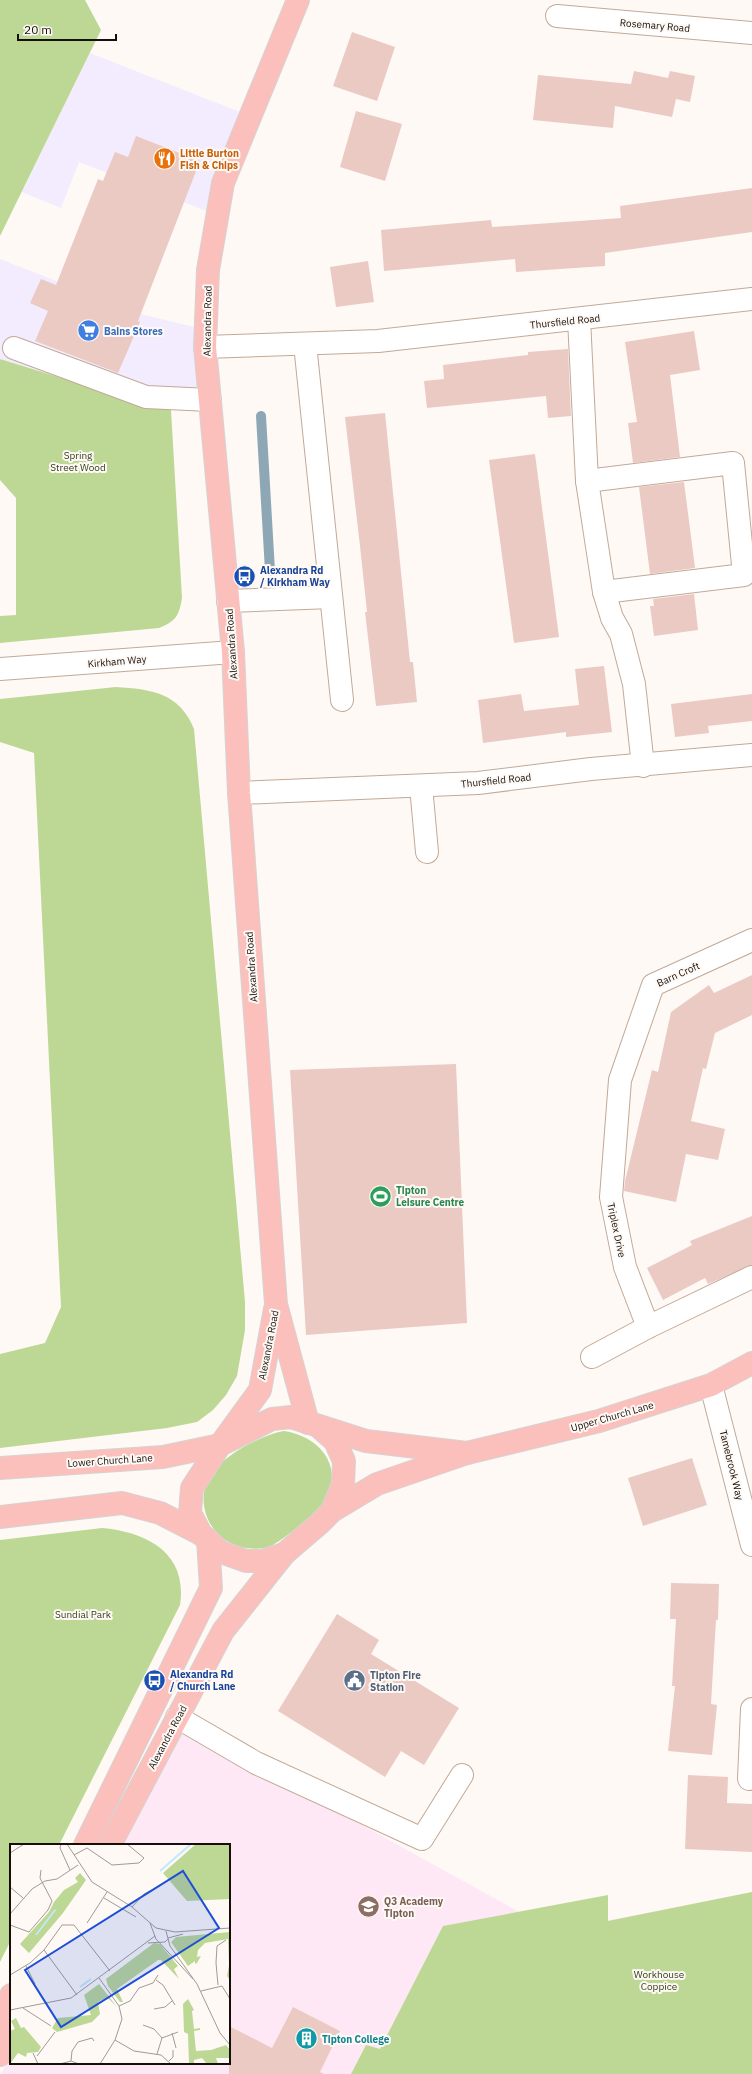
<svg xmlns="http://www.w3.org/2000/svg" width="752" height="2074" viewBox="0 0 752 2074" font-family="'IBM Plex Sans',sans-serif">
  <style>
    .commercial { fill: #f2ecfe }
    .education { fill: #ffe8f6 }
    .green { fill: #bdd894 }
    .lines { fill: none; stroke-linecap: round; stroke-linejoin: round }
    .stream { stroke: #8da8b4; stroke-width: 10 }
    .building { fill: #ebcac4 }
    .minor-casing { stroke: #c2a997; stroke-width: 24 }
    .major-casing { stroke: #d5d4d3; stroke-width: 24 }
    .minor { stroke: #fff; stroke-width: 22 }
    .major { stroke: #fbbfbc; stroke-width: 22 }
    .labels { text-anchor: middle; stroke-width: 4; stroke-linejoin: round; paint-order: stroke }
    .street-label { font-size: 10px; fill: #160e08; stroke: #fef9f5 }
    .food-label { font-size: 10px; font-weight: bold; fill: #c56008; stroke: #fef9f5; text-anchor: start }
    .shop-label { font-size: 10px; font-weight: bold; fill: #366cbe; stroke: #fef9f5; text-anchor: start }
    .park-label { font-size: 10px; fill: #323f18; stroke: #fef9f5 }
    .transit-label { font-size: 10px; font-weight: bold; fill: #164399; stroke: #fef9f5; text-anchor: start }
    .leisure-label { font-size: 10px; font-weight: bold; fill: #27864d; stroke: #fef9f5; text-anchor: start }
    .service-label { font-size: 10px; font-weight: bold; fill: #4e5e75; stroke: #fef9f5; text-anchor: start }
    .education-label { font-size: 10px; font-weight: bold; fill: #785e54; stroke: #fef9f5; text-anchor: start }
    .culture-label { font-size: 10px; font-weight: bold; fill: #0d838f; stroke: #fef9f5; text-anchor: start }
    .inset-river { fill: none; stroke: #c0eafd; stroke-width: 2 }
    .inset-road { fill: none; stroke: #a19b96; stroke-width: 1 }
    .view { fill: #1d4ed8; fill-opacity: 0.15; stroke: #1d4ed8; stroke-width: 2 }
    .inset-edge { fill: none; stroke: #160e08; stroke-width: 2 }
  </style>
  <rect width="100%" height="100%" fill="#fef9f5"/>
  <g class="commercial">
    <path d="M 90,53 L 250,116 L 217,215 L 79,162 L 61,208 L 22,192 Z"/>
    <path d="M 0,259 L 141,314 L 206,330 L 211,409 L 171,410 L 146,404 L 0,359 Z"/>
  </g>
  <path class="education" d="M 184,1727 L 554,1931 L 752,1892 L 752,2074 L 1,2074 L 11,2055 L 11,2063 L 229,2063 L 229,1845 L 122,1845 Z"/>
  <g class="green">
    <path d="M 0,0 L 85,0 L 101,30 L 0,236 Z"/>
    <path d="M 0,359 L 146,404 L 171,410 L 182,598 C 179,616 176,621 159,628 L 0,643 L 0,616 L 16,615 L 16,498 L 0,480 Z"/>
    <path d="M 116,687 C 151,689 180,693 194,729 L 245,1302 L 245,1330 L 237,1376 L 226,1395 L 213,1410 L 197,1422 L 167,1428 L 0,1448 L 0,1354 L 45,1343 L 61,1307 L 34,753 L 0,742 L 0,699 Z"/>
    <path d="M 284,1431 C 312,1435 337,1456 331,1486 C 330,1490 330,1497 328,1501 C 322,1510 281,1541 271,1546 C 262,1550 250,1549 241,1547 C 206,1538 191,1495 216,1468 C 232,1451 262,1435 284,1431 Z"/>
    <path d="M 102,1528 C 147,1532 188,1553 180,1605 L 59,1845 L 11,1845 L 11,1940 L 0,1962 L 0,1540 Z"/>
    <path d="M 752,1892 L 752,2074 L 351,2074 L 366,2045 L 380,2049 L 443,1926 L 608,1895 L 608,1921 Z"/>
  </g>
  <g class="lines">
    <path class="stream" d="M 261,416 L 270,571"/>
  </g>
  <g class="building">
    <path d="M 352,32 L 395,47 L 377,101 L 333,86 Z"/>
    <path d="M 634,71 L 668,78 L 670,71 L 695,76 L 690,102 L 676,99 L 672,117 L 615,106 L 613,128 L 533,120 L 538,75 L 631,84 Z"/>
    <path d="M 356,111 L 402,124 L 385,181 L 340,167 Z"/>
    <path d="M 136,136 L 200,161 L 138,321 L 140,322 L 118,373 L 35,341 L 48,311 L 30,303 L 41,279 L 56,285 L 98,179 L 103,181 L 115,152 L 128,157 Z"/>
    <path d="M 752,188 L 752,232 L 605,253 L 605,266 L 516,272 L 515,259 L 384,271 L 381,230 L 491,220 L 492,227 L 621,218 L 620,206 Z"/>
    <path d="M 368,261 L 374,302 L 336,307 L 330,267 Z"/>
    <path d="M 694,331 L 700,370 L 670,375 L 680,457 L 633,463 L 628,423 L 637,422 L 625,342 Z"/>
    <path d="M 568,349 L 571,416 L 548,418 L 546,396 L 427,408 L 424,381 L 444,379 L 443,365 L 528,355 L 528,352 Z"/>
    <path d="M 385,413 L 410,662 L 413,662 L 417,702 L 376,706 L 365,612 L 367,612 L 360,546 L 345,417 Z"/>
    <path d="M 535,454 L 559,637 L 514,643 L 489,460 Z"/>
    <path d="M 684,482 L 695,568 L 650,574 L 639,487 Z"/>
    <path d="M 694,594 L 698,630 L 654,636 L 650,606 L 654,606 L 653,599 Z"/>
    <path d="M 604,666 L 612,732 L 566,737 L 566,732 L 483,743 L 478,700 L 521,694 L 524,711 L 579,705 L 575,669 Z"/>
    <path d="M 752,694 L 752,721 L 708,726 L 709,733 L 675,737 L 671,704 Z"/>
    <path d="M 752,975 L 752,1015 L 715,1033 L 706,1069 L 703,1068 L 691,1121 L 725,1129 L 718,1160 L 686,1154 L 676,1202 L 624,1191 L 625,1181 L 652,1070 L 658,1072 L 671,1012 L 709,985 L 714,993 Z"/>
    <path d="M 456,1064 L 467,1323 L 306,1335 L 290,1070 Z"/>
    <path d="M 752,1216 L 752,1265 L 708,1284 L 705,1278 L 663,1300 L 647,1268 L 692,1245 L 690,1241 Z"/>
    <path d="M 692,1458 L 707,1505 L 643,1526 L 628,1478 Z"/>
    <path d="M 671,1583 L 719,1584 L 718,1620 L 716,1620 L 711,1704 L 717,1705 L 712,1755 L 668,1751 L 675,1686 L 672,1686 L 676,1619 L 670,1619 Z"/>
    <path d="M 337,1614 L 379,1640 L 371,1654 L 459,1708 L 424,1765 L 401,1751 L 385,1777 L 278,1711 Z"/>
    <path d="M 688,1775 L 728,1777 L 727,1803 L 752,1804 L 752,1852 L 685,1849 Z"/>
    <path d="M 293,2007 L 340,2031 L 320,2072 L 324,2074 L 229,2074 L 229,2026 L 272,2048 Z"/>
  </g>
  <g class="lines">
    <defs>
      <g id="minor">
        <path d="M 557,16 L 752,33"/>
        <path d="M 579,319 L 587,481 L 604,592 L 612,618 L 621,634 L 634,684 L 643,766"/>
        <path d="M 305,344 L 342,700"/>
        <path d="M 205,347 L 378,341 L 752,299"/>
        <path d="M 14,348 L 146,397 L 210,400"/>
        <path d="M 587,481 L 733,463 L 744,575 L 604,592"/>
        <path d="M 228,601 L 331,597"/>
        <path d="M 0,669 L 233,652"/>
        <path d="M 421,786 L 427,852"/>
        <path d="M 239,793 L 478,783 L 591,769 L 752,755"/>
        <path d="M 648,1327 L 625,1267 L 611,1197 L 620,1080 L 653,985 L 752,940"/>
        <path d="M 592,1357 L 648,1327 L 752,1277"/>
        <path d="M 711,1385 L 752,1545"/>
        <path d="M 177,1717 L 256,1763 L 422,1839 L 462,1775"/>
        <path d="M 749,1779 L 752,1709"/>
      </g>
      <g id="major">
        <path d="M 298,0 L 223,183 L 208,270 L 205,347 L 233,652 L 239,793 L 276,1304 L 308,1423"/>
        <path d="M 275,1309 L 260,1390 L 220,1445 L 192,1488 L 190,1513 L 201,1534 L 221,1552 L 246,1561 L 263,1561 L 284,1554 L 319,1524 L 332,1511 L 343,1484 L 344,1461 L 335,1441 L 318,1426"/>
        <path d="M 0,1468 L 163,1457 L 220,1445 L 272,1419 L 291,1417 L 366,1441 L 467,1453"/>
        <path d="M 332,1511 L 377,1484 L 467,1453 L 599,1421 L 711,1385 L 752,1363"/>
        <path d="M 0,1517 L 122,1503 L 160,1513 L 201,1534"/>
        <path d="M 85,1845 L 211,1588 L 208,1540"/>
        <path d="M 110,1845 L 223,1631 L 284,1554"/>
        <path d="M 0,2027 L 11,1995"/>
        <path d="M 0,2055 L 11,2034"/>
      </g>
    </defs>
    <use href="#minor" class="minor-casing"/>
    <use href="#major" class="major-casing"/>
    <use href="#minor" class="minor"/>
    <use href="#major" class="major"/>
  </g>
  <defs>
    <symbol id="restaurant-disc" viewBox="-11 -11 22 22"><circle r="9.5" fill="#e8710a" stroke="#fef9f5"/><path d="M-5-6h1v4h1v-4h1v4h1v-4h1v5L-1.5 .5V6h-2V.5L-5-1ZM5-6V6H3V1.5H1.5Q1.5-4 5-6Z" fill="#fff"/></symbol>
    <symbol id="supermarket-disc" viewBox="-11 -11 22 22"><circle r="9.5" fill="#3f7fe0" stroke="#fef9f5"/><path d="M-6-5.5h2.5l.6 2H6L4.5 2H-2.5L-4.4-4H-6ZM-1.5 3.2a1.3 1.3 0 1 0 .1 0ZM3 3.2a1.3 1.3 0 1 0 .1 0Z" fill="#fff"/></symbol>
    <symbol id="bus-disc" viewBox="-11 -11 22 22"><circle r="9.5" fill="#1a4fb4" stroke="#fef9f5"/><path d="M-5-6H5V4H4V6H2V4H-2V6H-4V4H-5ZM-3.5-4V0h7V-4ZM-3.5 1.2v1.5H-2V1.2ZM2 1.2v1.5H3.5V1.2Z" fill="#fff"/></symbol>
    <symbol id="stadium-disc" viewBox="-11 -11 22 22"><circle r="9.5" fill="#2e9e5b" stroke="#fef9f5"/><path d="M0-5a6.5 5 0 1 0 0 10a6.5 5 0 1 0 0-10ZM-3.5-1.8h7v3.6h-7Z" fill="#fff"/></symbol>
    <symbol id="civic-disc" viewBox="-11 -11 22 22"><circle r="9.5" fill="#5c6f8a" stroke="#fef9f5"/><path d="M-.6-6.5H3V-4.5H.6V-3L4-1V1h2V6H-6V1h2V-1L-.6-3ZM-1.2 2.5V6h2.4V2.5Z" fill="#fff"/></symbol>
    <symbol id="school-disc" viewBox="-11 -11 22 22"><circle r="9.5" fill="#8d6e63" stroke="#fef9f5"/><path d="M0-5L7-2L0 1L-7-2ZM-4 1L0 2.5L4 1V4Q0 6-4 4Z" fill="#fff"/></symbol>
    <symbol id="building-disc" viewBox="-11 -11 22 22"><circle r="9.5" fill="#0f9aa8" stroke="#fef9f5"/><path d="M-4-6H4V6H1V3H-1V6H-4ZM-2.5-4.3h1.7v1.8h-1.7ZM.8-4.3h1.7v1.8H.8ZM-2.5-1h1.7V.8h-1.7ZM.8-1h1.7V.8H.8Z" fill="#fff"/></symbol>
  </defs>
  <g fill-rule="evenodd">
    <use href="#restaurant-disc" x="152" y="146" width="25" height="25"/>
    <use href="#supermarket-disc" x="76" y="318" width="25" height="25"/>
    <use href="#bus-disc" x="232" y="564" width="25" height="25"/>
    <use href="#stadium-disc" x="368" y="1184" width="25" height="25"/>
    <use href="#bus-disc" x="142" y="1668" width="25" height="25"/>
    <use href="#civic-disc" x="342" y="1668" width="25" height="25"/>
    <use href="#school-disc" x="356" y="1894" width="25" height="25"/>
    <use href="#building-disc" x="294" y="2026" width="25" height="25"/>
  </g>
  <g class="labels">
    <g class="street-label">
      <text transform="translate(655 25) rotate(5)" y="4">Rosemary Road</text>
      <text transform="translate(207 321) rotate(-89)" y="4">Alexandra Road</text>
      <text transform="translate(565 321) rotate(-6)" y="4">Thursfield Road</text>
      <text transform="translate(231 644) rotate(-94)" y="4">Alexandra Road</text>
      <text transform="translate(117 661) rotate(-5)" y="4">Kirkham Way</text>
      <text transform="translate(496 780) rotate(-6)" y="4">Thursfield Road</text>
      <text transform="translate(251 967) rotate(-94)" y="4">Alexandra Road</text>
      <text transform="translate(678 974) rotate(-24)" y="4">Barn Croft</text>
      <text transform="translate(617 1230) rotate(78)" y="4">Triplex Drive</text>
      <text transform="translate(268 1345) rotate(-79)" y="4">Alexandra Road</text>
      <text transform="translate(612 1416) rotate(-16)" y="4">Upper Church Lane</text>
      <text transform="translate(110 1460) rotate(-4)" y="4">Lower Church Lane</text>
      <text transform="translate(732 1465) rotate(76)" y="4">Tamebrook Way</text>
      <text transform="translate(167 1737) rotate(-62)" y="4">Alexandra Road</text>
    </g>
    <g class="food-label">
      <text x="180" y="157">Little Burton<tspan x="180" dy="12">Fish &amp; Chips</tspan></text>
    </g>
    <g class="shop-label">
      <text x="104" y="335">Bains Stores</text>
    </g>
    <g class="park-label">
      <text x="78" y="459">Spring<tspan x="78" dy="12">Street Wood</tspan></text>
      <text x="83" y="1618">Sundial Park</text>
      <text x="659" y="1978">Workhouse<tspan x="659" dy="12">Coppice</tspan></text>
    </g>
    <g class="transit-label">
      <text x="260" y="574">Alexandra Rd<tspan x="260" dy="12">/ Kirkham Way</tspan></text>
      <text x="170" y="1678">Alexandra Rd<tspan x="170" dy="12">/ Church Lane</tspan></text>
    </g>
    <g class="leisure-label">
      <text x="396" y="1194">Tipton<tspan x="396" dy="12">Leisure Centre</tspan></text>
    </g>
    <g class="service-label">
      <text x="370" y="1679">Tipton Fire<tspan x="370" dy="12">Station</tspan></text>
    </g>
    <g class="education-label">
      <text x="384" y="1905">Q3 Academy<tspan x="384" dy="12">Tipton</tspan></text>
    </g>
    <g class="culture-label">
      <text x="322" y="2043">Tipton College</text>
    </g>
  </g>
  <g transform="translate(10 1844)">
    <rect width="220" height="220" fill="#fef9f5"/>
    <path d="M 186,0 L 220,0 L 220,55 L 177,57 L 153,29 ZM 70,29 L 76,36 L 53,69 L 19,109 L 10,100 L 39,68 L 44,58 L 54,46 L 68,38 L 65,34 ZM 220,88 L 220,136 L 217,132 L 219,121 L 218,95 L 195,99 L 188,106 L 187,113 L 191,112 L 187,119 L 185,120 L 185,117 L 178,122 L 161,98 L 166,93 ZM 144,99 L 150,100 L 168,122 L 164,125 L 169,135 L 151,116 L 148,116 L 107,145 L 113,158 L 110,158 L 98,142 L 96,135 ZM 89,140 L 107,163 L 97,153 L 88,158 L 90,170 L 82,178 L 47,188 L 42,184 L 48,174 L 81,171 L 74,151 ZM 178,155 L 184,166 L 182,167 L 184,185 L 190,184 L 190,186 L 184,187 L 186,207 L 201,206 L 216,201 L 220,206 L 219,214 L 206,214 L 208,220 L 197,220 L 192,214 L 184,216 L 184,220 L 179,220 L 178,190 L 174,188 L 173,160 ZM 6,174 L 11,184 L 14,183 L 31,203 L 28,208 L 17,209 L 16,213 L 8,209 L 0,220 L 0,187 L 5,185 L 1,177 Z" fill="#bdd894"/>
    <path d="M 47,65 L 27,91 L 25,91 L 44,66 Z" fill="#c0eafd"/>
    <path class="inset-river" d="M 150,27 L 181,0M 70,143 L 81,135"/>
    <path class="inset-road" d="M 51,0 L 50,4 L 60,26M 57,0 L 82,38 L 122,63 L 146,84 L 165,88 L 220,84M 0,9 L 14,0M 64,11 L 77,4 L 102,21 L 129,19 L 134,14 L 117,0M 0,43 L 13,54M 94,54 L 126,73M 122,63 L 134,50 L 151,41M 0,70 L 22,45 L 35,37 L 47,35 L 68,21M 77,79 L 97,48M 140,79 L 146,95 L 183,135M 0,81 L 19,88 L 38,66 L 42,57 L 30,34 L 31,26M 156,87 L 160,102 L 187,140 L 210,189 L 220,201M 158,94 L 173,90M 138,99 L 155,98 L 158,95M 16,122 L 25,140M 0,131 L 20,119 L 34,106M 89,134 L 109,162 L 112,175 L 105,196 L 90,220M 146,136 L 153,141 L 165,161M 208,141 L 206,119 L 207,102 L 216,96M 191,147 L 212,142 L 220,155M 67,151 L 34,106 L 52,81 L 64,81 L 100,127M 109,162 L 120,157 L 129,144 L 143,139 L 148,131M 13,164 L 41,182M 144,165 L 155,163 L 162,157M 0,166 L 61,154 L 145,92M 133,181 L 144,185 L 152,194M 162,189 L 166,204M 105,196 L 124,207 L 151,211 L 161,220M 23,209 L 28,220M 147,210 L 152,194 L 168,188M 27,212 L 45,188M 61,217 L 62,207 L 68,198 L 82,194 L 84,197M 159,217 L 163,213 L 163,206M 50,220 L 61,217 L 69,220"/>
    <path class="view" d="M 173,27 L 209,84 L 51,183 L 15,126 Z"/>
    <rect width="220" height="220" class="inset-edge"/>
  </g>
  <path d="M18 34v6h98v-6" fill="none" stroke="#160e08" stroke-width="2"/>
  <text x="24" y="34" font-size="12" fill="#160e08" stroke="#fef9f5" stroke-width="3" paint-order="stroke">20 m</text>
</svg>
